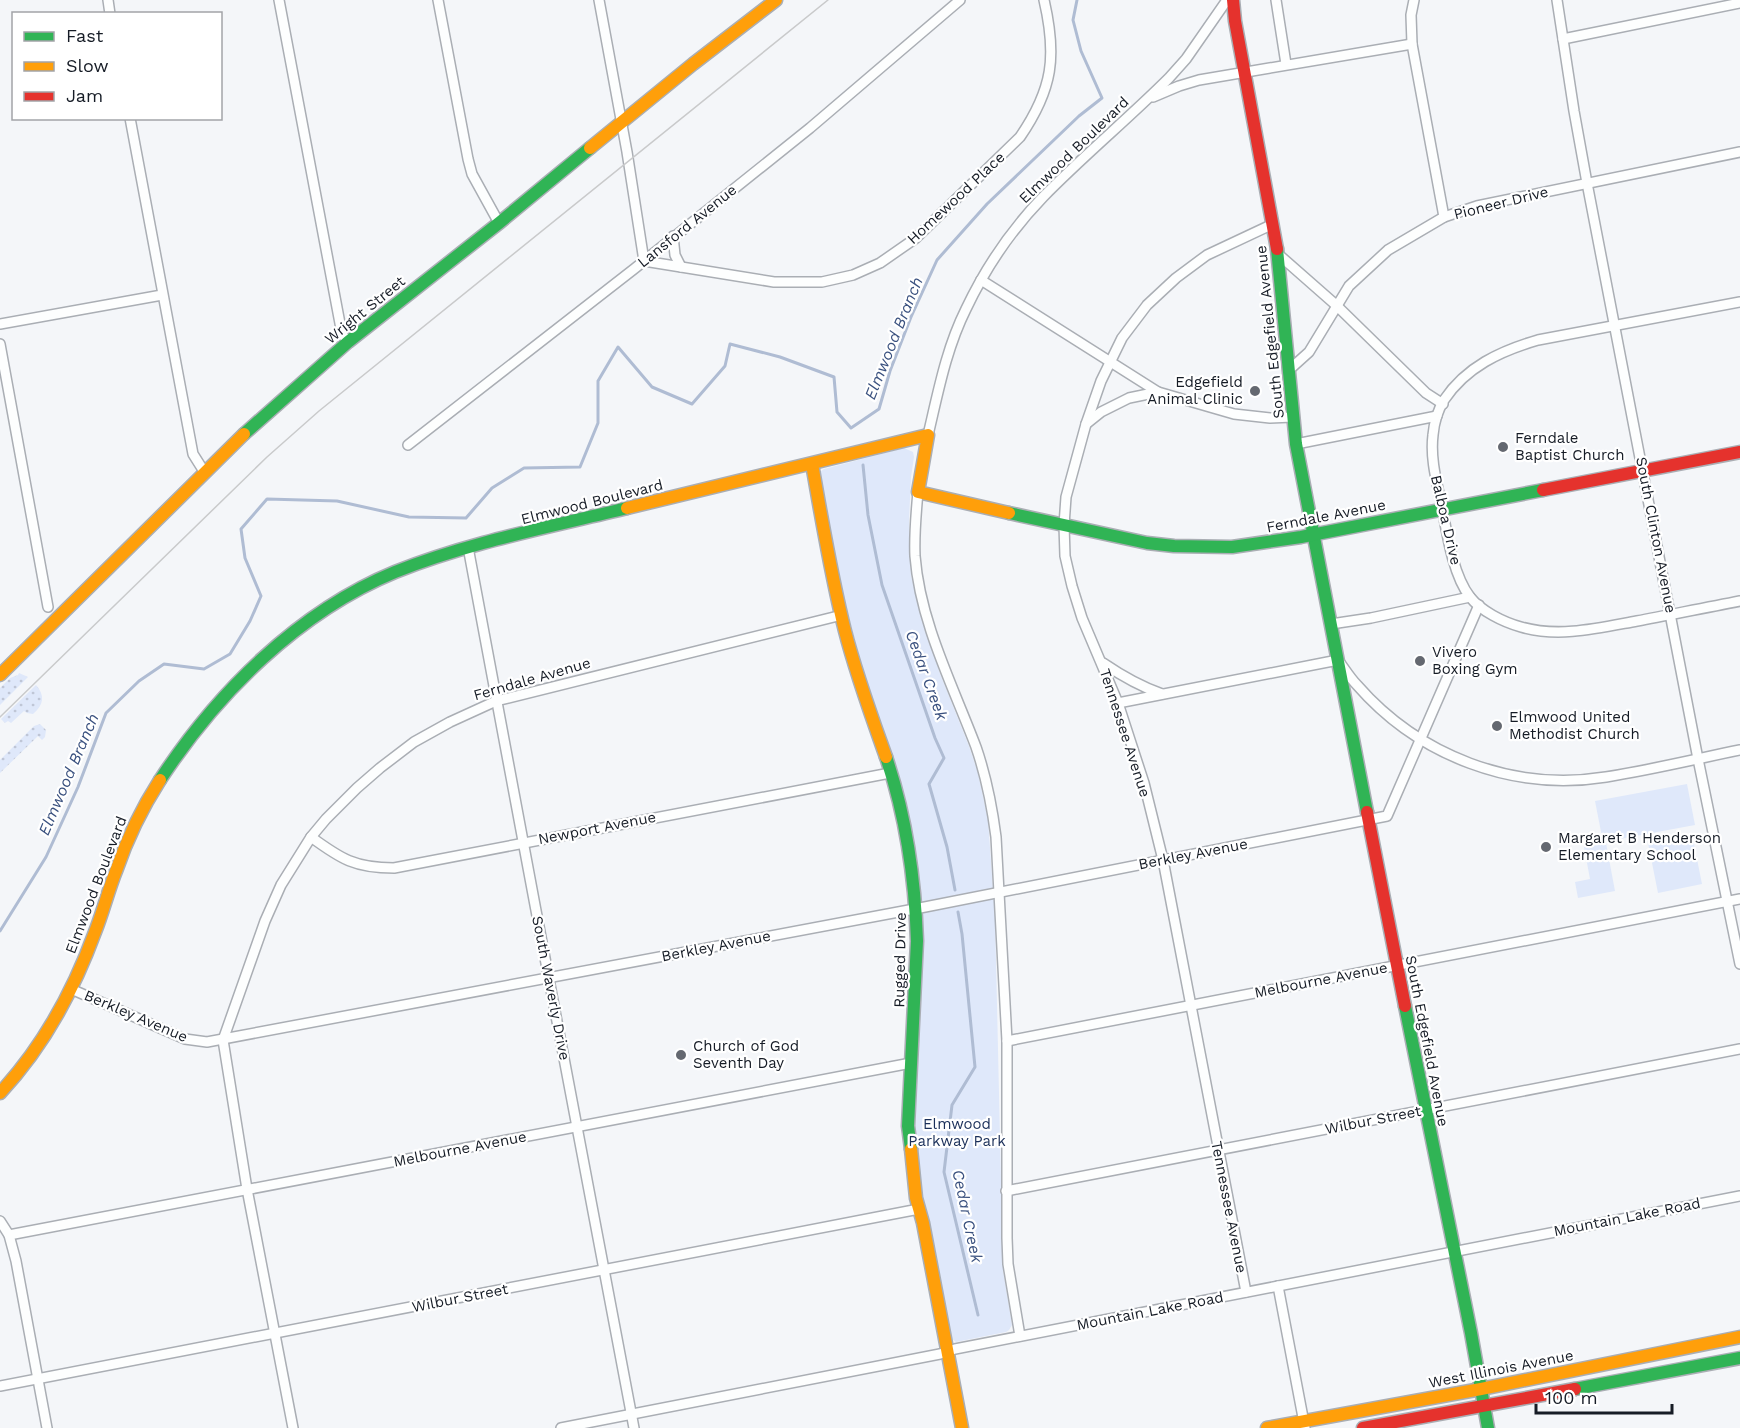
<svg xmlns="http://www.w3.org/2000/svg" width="1740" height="1428" viewBox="0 0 1740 1428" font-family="'Work Sans',sans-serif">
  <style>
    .grass { fill: url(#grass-dots) }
    .green { fill: #dfe8fa }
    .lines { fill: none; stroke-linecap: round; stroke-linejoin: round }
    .stream { stroke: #afbcd3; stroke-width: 3 }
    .street-casing { stroke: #aaaeb4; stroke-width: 12 }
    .fast-casing { stroke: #aaaeb4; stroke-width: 15 }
    .slow-casing { stroke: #aaaeb4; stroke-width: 15 }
    .jam-casing { stroke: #aaaeb4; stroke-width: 15 }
    .street { stroke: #fdfefe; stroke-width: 9 }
    .fast { stroke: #30b455; stroke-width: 12 }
    .slow { stroke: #ff9f0a; stroke-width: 12 }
    .jam { stroke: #e5322d; stroke-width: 12 }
    .tram { stroke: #c9cacb; stroke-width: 1.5 }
    .poi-dot { fill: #646870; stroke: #fff; stroke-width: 2 }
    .labels { text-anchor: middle; stroke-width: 4.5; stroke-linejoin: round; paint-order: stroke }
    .street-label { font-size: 15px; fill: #161c26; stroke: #fff }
    .poi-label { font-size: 15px; fill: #161c26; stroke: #fff; text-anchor: start }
    .park-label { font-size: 15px; fill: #1a2f59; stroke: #fff }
    .water-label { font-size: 16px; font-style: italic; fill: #3a517f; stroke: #fff }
  </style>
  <defs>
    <pattern id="grass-dots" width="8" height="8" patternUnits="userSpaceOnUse" patternTransform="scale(1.5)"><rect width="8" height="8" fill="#dfe8fa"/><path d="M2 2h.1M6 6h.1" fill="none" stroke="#bfc6d6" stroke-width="1.8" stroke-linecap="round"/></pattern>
  </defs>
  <rect width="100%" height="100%" fill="#f4f6f9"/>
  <g class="grass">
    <path d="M 19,673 L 28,677 L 0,705 L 0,688 L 10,678 L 18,675 Z"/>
    <path d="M 36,685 C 45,695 44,705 33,714 L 27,713 L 24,711 L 11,723 L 8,721 L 5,723 L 1,719 Z"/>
    <path d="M 40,724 L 46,730 L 45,737 L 42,740 L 38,736 L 0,773 L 0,760 L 34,726 Z"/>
  </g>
  <g class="green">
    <path d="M 904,448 L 913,452 L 914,457 L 911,477 L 909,521 L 911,576 L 939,671 L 969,746 L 978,773 L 988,820 L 995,916 L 1003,1270 L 1012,1325 L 1009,1330 L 1006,1332 L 956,1342 L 950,1337 L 918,1177 L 914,1136 L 914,1069 L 922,962 L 922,913 L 869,693 L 839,580 L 819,477 L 820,472 L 824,469 Z"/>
    <path d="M 1687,784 L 1695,825 L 1603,842 L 1595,801 Z"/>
    <path d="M 1692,834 L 1702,884 L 1658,893 L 1648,843 Z"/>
    <path d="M 1606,843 L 1615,891 L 1578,898 L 1575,882 L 1590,879 L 1584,847 Z"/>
  </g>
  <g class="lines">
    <g class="stream">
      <path d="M 863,465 L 868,515 L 882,585 L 935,738 L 944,758 L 929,784 L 947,847 L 955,890"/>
      <path d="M 958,912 L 962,934 L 975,1067 L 952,1105 L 944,1172 L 978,1315"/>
      <path d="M 0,931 L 46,857 L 78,787 L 106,713 L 139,681 L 164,664 L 204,669 L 230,654 L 250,621 L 261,596 L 245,558 L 241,529 L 267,499 L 337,501 L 409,517 L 466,518 L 492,488 L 524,468 L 580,467 L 598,423 L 598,381 L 618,347 L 652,387 L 692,404 L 725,366 L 730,344 L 780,357 L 834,377 L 837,412 L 851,428 L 879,409 L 890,371 L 911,317 L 937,260 L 987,204 L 1079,116 L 1102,98 L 1081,51 L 1073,20 L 1077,0"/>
    </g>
    <defs>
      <g id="street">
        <path d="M 108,0 L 110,14"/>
        <path d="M 279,0 L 342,334 L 348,342"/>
        <path d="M 438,0 L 468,159 L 472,174 L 499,223"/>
        <path d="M 599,0 L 627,152 L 644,261 L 774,282 L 822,282 L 853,275 L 880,263 L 916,238 L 1020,137 C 1053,89 1057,56 1044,0"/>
        <path d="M 1276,0 L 1286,64"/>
        <path d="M 1414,0 L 1411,15 L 1412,44 L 1444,217"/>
        <path d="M 1557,0 L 1574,111 L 1587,183 L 1698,759 L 1740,964"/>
        <path d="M 1563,39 L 1740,3"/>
        <path d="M 1153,97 L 1179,86 L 1199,80 L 1412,44"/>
        <path d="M 130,118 L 193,454 L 205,473"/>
        <path d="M 673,236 L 675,255 L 681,267"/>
        <path d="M 1278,254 L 1336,305 L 1426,393 L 1443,404"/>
        <path d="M 981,280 L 1158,392 L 1234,414 L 1270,418 L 1293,417"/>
        <path d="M 1740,302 L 1538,340 C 1500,351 1466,367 1444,400 C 1438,410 1434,423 1433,435 C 1430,459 1437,483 1442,507 C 1447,534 1453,575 1470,597 C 1481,611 1503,622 1521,627 C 1559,638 1599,628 1637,621 C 1672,614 1706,608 1740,601"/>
        <path d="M 0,324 L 162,295"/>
        <path d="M 0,344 L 48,607"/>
        <path d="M 1289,370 L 1309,352 L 1349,286 L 1388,250 L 1444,217 L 1477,206 L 1740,152"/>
        <path d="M 1086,424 L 1101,412 L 1129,398 L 1158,392"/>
        <path d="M 928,435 C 938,393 946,349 966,309 C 985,269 1012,229 1043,197 C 1083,156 1128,119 1169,78 L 1186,59 L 1227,0"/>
        <path d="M 1296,444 L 1437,416"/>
        <path d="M 408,445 L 634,269 L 810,128 L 960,0"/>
        <path d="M 918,492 C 916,513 914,534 915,556 C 920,622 953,686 976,747 C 986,776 992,806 996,837 L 1007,1041 L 1007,1238 L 1008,1264 L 1020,1336"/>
        <path d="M 468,547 C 522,841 579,1134 634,1428"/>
        <path d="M 1331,624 L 1371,618 L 1470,597"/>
        <path d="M 1103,663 C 1122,676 1139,686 1162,694"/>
        <path d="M 1118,703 L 1338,660 C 1344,668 1350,678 1357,685 C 1419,756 1513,792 1606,777 C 1651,770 1696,759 1740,750"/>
        <path d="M 311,837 C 341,859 355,868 394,868 L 890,773"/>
        <path d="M 71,989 L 185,1039 L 207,1042 L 925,907 L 1387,816 L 1479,605"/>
        <path d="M 1007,1041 L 1740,899"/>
        <path d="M 1006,1191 L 1740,1049"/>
        <path d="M 0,1221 L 9,1235 L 16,1261 L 47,1428"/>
        <path d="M 9,1235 L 911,1063"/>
        <path d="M 1278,1286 L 1305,1428"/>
        <path d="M 1246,1292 L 1163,860 L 1144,783 L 1118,703 L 1082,618 L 1072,586 L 1065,556 L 1064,525 L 1066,497 L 1086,424 L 1101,381 L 1122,338 L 1147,305 L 1176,278 L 1207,255 L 1273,224"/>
        <path d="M 0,1386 L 919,1209"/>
        <path d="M 293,1428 L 247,1189 L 223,1040 L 265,921 L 281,885 L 311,837 L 326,819 L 357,788 L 380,768 L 414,742 L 450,722 L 496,701 L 842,615"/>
        <path d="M 561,1428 L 940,1354 L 955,1349 L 1740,1196"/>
      </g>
      <g id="fast">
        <path d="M 1277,249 L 1296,444 L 1367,812"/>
        <path d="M 244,434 L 348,342 L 499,223 L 590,148"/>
        <path d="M 1009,513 L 1147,543 L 1174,546 L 1232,547 L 1301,537 L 1543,490"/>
        <path d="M 886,757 C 906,816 915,879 917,941 L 908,1126 L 911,1149"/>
        <path d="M 160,780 C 217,693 298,612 395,572 C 470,542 550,527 627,508"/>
        <path d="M 1405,1006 L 1471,1333 L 1488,1428"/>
        <path d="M 1575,1389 L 1740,1358"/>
      </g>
      <g id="slow">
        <path d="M 590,148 L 693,64 L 776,0"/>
        <path d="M 812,464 C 822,520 831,576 845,631 C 856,674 871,715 886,757"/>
        <path d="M 627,508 L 928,435 L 918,492 L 1009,513"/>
        <path d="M 0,675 L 244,434"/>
        <path d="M 0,1093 C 44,1046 73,992 95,932 C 103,912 108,891 116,871 C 127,839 142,808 160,780"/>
        <path d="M 911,1149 L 916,1198 L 923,1223 L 962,1428"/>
        <path d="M 1267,1428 L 1481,1389 L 1740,1337"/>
      </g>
      <g id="jam">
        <path d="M 1233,0 L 1235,21 L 1277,249"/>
        <path d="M 1543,490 L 1740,452"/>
        <path d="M 1367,812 L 1405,1006"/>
        <path d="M 1363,1428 L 1575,1389"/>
      </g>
    </defs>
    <use href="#street" class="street-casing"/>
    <use href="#fast" class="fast-casing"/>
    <use href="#slow" class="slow-casing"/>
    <use href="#jam" class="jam-casing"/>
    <use href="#street" class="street"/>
    <use href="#fast" class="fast"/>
    <use href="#slow" class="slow"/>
    <use href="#jam" class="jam"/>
    <path class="tram" d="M 0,717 L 267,457 L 319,411 L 828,0"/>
  </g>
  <g class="poi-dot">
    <circle cx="1255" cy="391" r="6"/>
    <circle cx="1503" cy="447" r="6"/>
    <circle cx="1420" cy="661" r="6"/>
    <circle cx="1497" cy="726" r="6"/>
    <circle cx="1546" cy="847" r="6"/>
    <circle cx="681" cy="1055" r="6"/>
  </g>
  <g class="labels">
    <g class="street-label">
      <text transform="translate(1074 150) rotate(-44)" y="5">Elmwood Boulevard</text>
      <text transform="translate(956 198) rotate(-43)" y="5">Homewood Place</text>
      <text transform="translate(1501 203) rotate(-14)" y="5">Pioneer Drive</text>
      <text transform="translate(687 226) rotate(-39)" y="5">Lansford Avenue</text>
      <text transform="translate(365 310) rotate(-39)" y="5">Wright Street</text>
      <text transform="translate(1270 332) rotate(-96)" y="5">South Edgefield Avenue</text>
      <text transform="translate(592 502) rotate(-14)" y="5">Elmwood Boulevard</text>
      <text transform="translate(1326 516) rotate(-11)" y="5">Ferndale Avenue</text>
      <text transform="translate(1446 520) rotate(77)" y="5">Balboa Drive</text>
      <text transform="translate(1656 535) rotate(79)" y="5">South Clinton Avenue</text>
      <text transform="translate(532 679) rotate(-16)" y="5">Ferndale Avenue</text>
      <text transform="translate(1125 733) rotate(72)" y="5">Tennessee Avenue</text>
      <text transform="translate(597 828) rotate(-11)" y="5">Newport Avenue</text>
      <text transform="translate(1193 854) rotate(-11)" y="5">Berkley Avenue</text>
      <text transform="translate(96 885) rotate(-69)" y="5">Elmwood Boulevard</text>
      <text transform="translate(716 946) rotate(-11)" y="5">Berkley Avenue</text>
      <text transform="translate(900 960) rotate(-89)" y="5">Rugged Drive</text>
      <text transform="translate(1321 980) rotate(-11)" y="5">Melbourne Avenue</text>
      <text transform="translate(551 988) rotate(79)" y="5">South Waverly Drive</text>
      <text transform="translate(136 1016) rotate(23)" y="5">Berkley Avenue</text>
      <text transform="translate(1427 1041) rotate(79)" y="5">South Edgefield Avenue</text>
      <text transform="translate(1373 1120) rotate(-11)" y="5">Wilbur Street</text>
      <text transform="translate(460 1149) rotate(-11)" y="5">Melbourne Avenue</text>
      <text transform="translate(1229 1207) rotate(79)" y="5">Tennessee Avenue</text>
      <text transform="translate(1627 1217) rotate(-11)" y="5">Mountain Lake Road</text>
      <text transform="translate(460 1298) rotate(-11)" y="5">Wilbur Street</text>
      <text transform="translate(1150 1311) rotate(-11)" y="5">Mountain Lake Road</text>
      <text transform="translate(1501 1369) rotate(-11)" y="5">West Illinois Avenue</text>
    </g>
    <g class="poi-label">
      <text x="1243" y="387" text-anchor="end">Edgefield<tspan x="1243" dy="17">Animal Clinic</tspan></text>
      <text x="1515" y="443">Ferndale<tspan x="1515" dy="17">Baptist Church</tspan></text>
      <text x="1432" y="657">Vivero<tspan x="1432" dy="17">Boxing Gym</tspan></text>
      <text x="1509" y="722">Elmwood United<tspan x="1509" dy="17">Methodist Church</tspan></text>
      <text x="1558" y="843">Margaret B Henderson<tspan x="1558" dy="17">Elementary School</tspan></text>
      <text x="693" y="1051">Church of God<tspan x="693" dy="17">Seventh Day</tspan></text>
    </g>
    <g class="park-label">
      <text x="957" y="1129">Elmwood<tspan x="957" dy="17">Parkway Park</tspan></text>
    </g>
    <g class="water-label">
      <text transform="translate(893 338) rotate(-68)" y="6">Elmwood Branch</text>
      <text transform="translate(927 675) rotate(70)" y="6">Cedar Creek</text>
      <text transform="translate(68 774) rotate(-67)" y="6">Elmwood Branch</text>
      <text transform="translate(968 1216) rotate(78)" y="6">Cedar Creek</text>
    </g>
  </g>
  <rect x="12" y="12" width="210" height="108" fill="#ffffff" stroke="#a2a4a8" stroke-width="1.5"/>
  <rect x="24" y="32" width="30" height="9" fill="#30b455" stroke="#a2a4a8" stroke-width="1.5"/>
  <text x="66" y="42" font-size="18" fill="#161c26">Fast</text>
  <rect x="24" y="62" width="30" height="9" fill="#ff9f0a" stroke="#a2a4a8" stroke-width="1.5"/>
  <text x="66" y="72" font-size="18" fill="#161c26">Slow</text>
  <rect x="24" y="92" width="30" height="9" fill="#e5322d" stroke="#a2a4a8" stroke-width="1.5"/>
  <text x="66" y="102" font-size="18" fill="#161c26">Jam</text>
  <path d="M1536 1404v9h136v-9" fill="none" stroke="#161c26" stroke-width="3"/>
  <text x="1545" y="1404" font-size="18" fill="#161c26" stroke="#ffffff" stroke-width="4.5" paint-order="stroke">100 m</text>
</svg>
